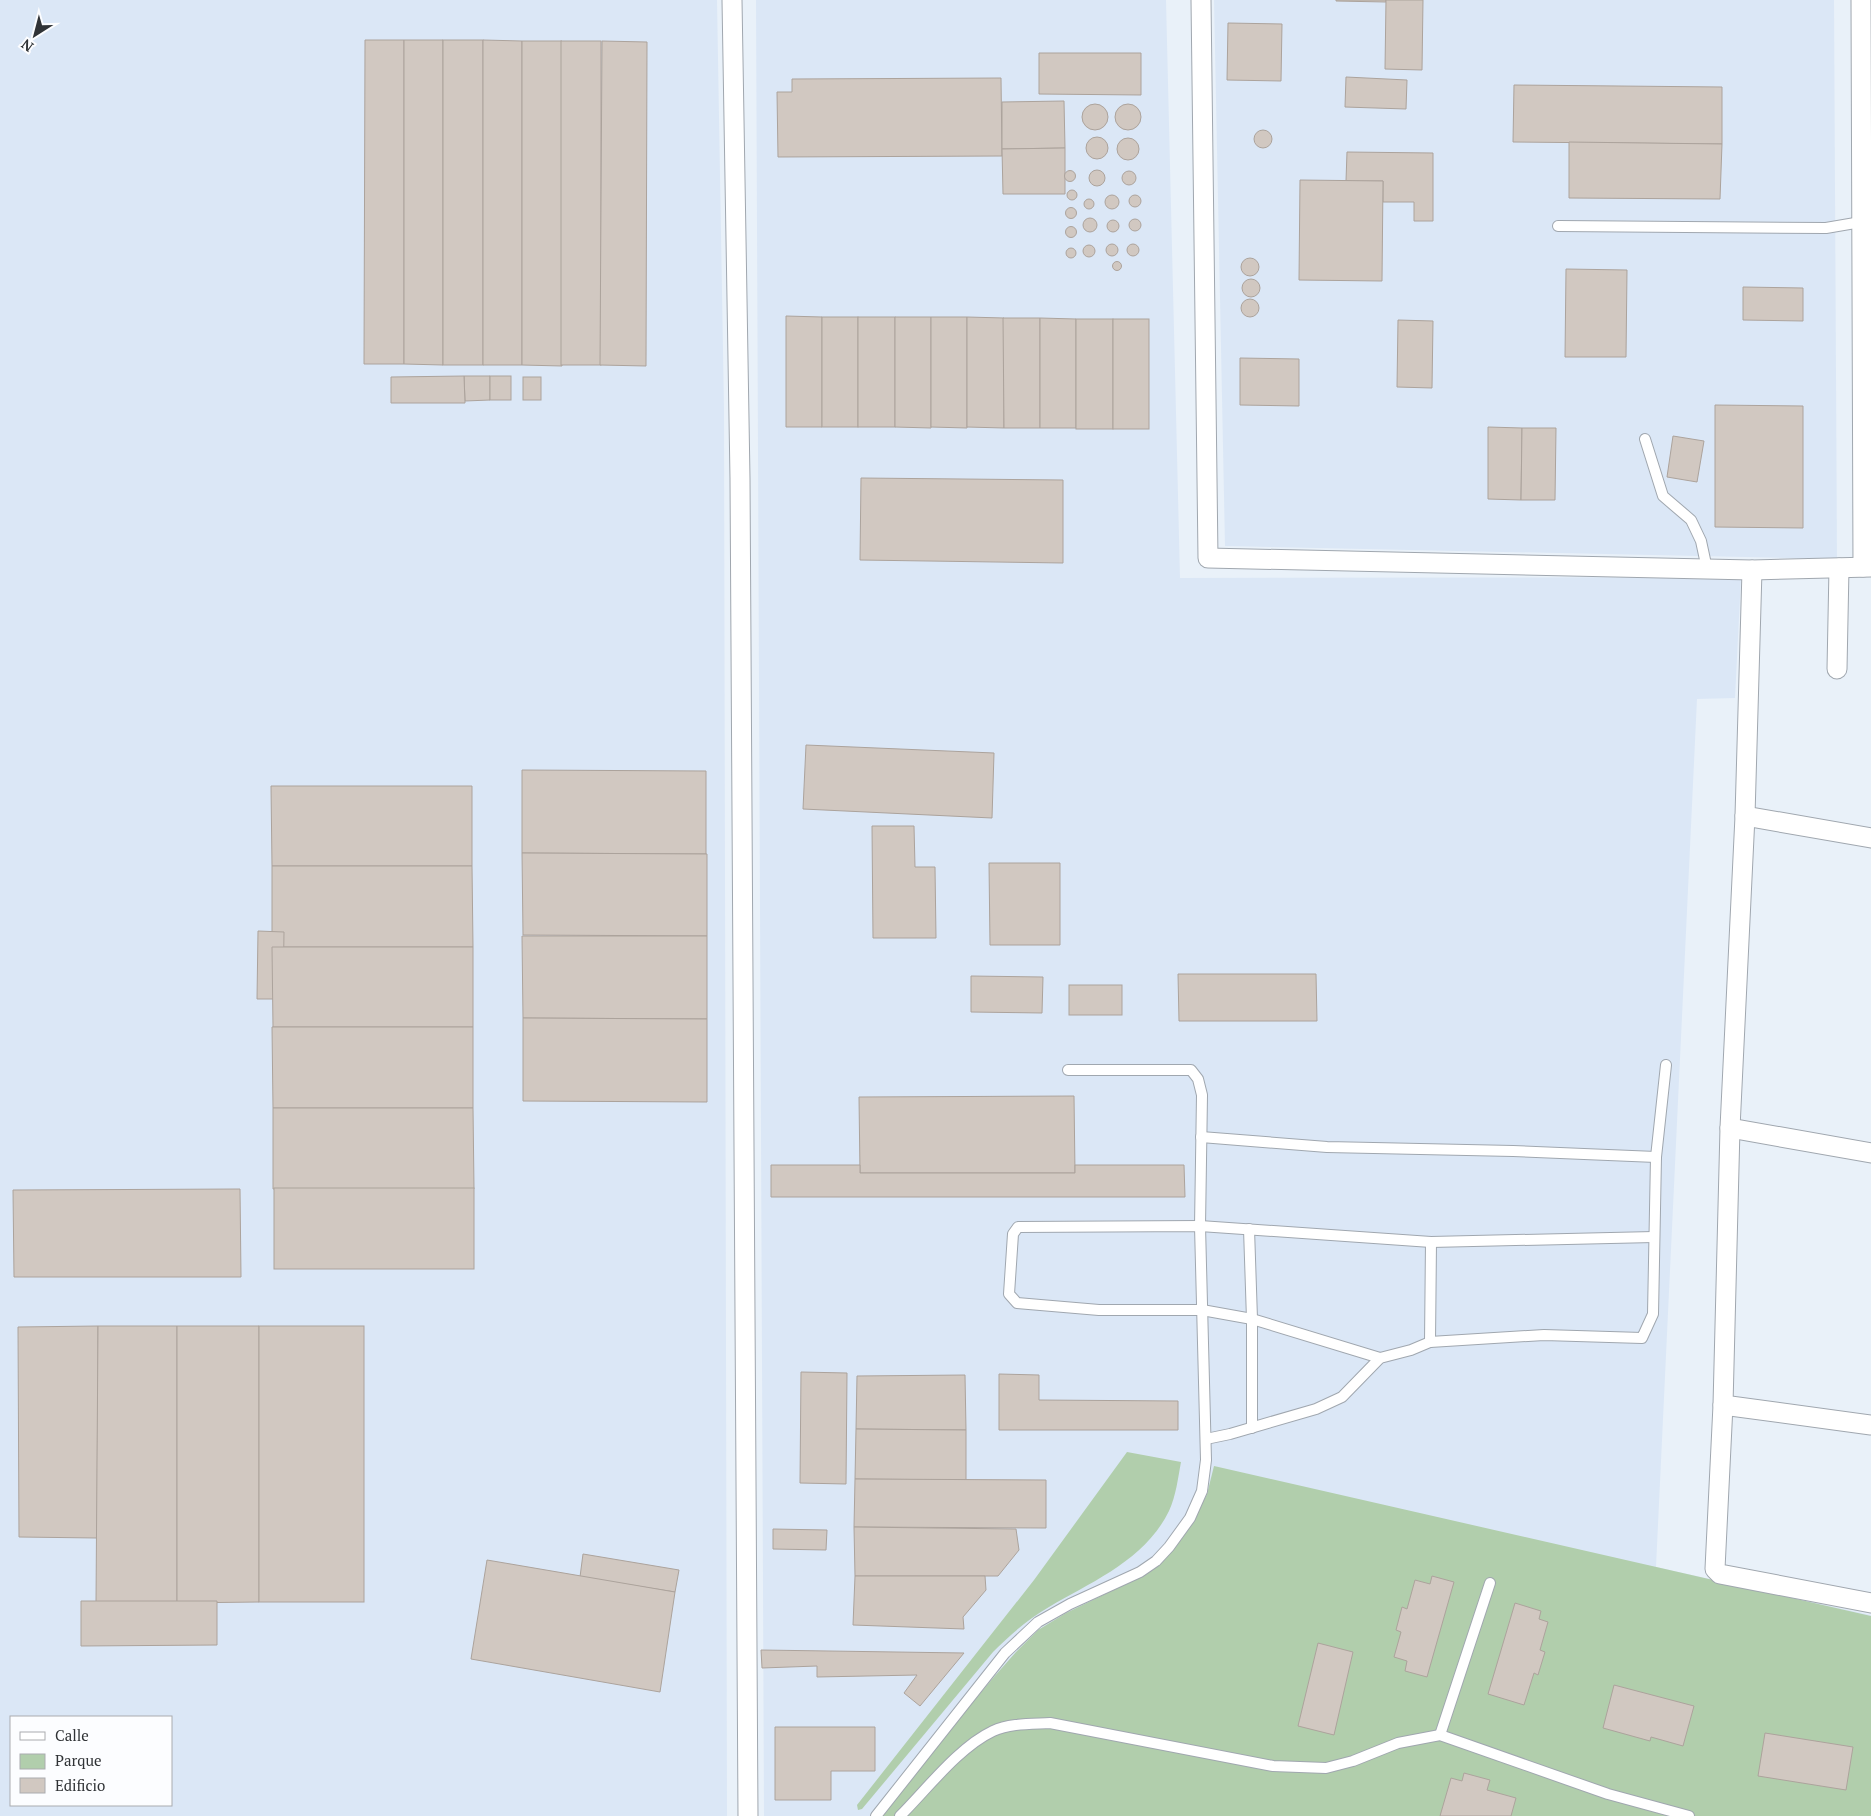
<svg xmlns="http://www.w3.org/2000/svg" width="1871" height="1816" viewBox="0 0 1871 1816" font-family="'PT Serif',serif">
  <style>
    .built { fill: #dbe7f6; fill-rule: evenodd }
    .green { fill: #b1ceac }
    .building { fill: #d1c8c1; stroke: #aca39c }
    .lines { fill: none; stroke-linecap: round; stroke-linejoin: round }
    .lane-casing { stroke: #a0a7af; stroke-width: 12 }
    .street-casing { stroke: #a0a7af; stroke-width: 21 }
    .lane { stroke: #fff; stroke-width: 10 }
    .street { stroke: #fff; stroke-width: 19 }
  </style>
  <rect width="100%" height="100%" fill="#e9f1f9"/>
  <g class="built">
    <path d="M 0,0 L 717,0 L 724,409 L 727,1816 L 0,1816 ZM 11,1717 L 171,1717 L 171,1805 L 11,1805 Z"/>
    <path d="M 756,0 L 1166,0 L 1180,578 L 1741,577 L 1735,698 L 1697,699 L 1656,1567 L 1871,1615 L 1871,1816 L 764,1816 Z"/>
    <path d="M 1214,0 L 1834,0 L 1837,559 L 1225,546 Z"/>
  </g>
  <g class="green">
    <path d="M 1127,1452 L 1181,1462 C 1178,1478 1176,1496 1169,1511 C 1145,1560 1093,1581 1049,1607 C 1027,1620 1010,1635 993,1652 L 862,1809 L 858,1810 L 857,1805 L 1034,1580 Z"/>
    <path d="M 1214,1466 L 1871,1616 L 1871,1816 L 878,1816 L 993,1678 L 1016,1652 L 1038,1630 L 1066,1613 L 1132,1581 L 1198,1511 L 1207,1494 Z"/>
  </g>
  <g class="building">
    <path d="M 1336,0 L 1386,0 L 1386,2 L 1336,1 Z"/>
    <path d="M 1386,0 L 1423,0 L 1422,70 L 1385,69 Z"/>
    <path d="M 1228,23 L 1282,24 L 1281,81 L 1227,80 Z"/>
    <path d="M 365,40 L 404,40 L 404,364 L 364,364 Z"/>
    <path d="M 404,40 L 443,40 L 443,365 L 404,364 Z"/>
    <rect x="443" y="40" width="40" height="325"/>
    <path d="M 483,40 L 522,41 L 522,365 L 483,365 Z"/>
    <path d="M 522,41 L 562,41 L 562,366 L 522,365 Z"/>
    <rect x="561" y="41" width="40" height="324"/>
    <path d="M 602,41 L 647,42 L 646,366 L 600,365 Z"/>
    <path d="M 1039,53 L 1141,53 L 1141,95 L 1039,94 Z"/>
    <path d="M 1346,77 L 1407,80 L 1406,109 L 1345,107 Z"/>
    <path d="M 1001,78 L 1002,156 L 778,157 L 777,92 L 792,92 L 792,79 Z"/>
    <path d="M 1514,85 L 1722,87 L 1722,144 L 1513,142 Z"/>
    <path d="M 1064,101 L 1065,148 L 1002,149 L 1002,102 Z"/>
    <circle cx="1095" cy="117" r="13"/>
    <circle cx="1128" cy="117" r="13"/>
    <circle cx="1263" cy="139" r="9"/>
    <circle cx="1097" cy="148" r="11"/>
    <circle cx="1128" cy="149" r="11"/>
    <path d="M 1569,142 L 1722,144 L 1720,199 L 1569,198 Z"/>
    <path d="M 1065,148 L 1065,194 L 1003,194 L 1002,149 Z"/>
    <path d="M 1347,152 L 1433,153 L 1433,221 L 1414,221 L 1414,202 L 1383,202 L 1383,181 L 1346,181 Z"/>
    <circle cx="1097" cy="178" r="8"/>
    <circle cx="1070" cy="176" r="5.5"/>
    <circle cx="1129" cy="178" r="7"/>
    <path d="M 1300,180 L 1383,181 L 1382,281 L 1299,280 Z"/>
    <circle cx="1072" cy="195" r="5"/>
    <circle cx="1135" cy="201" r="6"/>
    <circle cx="1112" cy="202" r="7"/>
    <circle cx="1089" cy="204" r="5"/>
    <circle cx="1071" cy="213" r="5.5"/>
    <circle cx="1090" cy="225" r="7"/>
    <circle cx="1135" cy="225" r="6"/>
    <circle cx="1113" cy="226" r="6"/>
    <circle cx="1071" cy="232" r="5.5"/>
    <circle cx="1133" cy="250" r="6"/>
    <circle cx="1112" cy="250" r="6"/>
    <circle cx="1089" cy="251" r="6"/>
    <circle cx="1071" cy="253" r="5"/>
    <circle cx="1250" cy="267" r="9"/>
    <circle cx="1117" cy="266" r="4.5"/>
    <path d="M 1566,269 L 1627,270 L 1626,357 L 1565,357 Z"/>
    <circle cx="1251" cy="288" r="9"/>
    <path d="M 1743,287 L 1803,288 L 1803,321 L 1743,320 Z"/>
    <circle cx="1250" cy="308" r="9"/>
    <path d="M 786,316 L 822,317 L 822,427 L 786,427 Z"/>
    <rect x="822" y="317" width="36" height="110"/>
    <rect x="858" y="317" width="37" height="110"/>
    <path d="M 895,317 L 931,317 L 931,428 L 895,427 Z"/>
    <path d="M 931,317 L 967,317 L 967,428 L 931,427 Z"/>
    <path d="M 967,317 L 1004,318 L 1004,428 L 967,427 Z"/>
    <path d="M 1003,318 L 1040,318 L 1040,428 L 1004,428 Z"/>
    <path d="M 1040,318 L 1076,319 L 1076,428 L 1040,428 Z"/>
    <rect x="1076" y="319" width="37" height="110"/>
    <rect x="1113" y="319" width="36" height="110"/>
    <path d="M 1398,320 L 1433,321 L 1432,388 L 1397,387 Z"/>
    <path d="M 1240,358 L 1299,359 L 1299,406 L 1240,405 Z"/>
    <path d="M 464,376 L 490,376 L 490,400 L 465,401 Z"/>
    <path d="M 464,376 L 465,403 L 391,403 L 391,377 Z"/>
    <rect x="490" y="376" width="21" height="24"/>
    <rect x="523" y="377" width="18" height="23"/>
    <path d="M 1715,405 L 1803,406 L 1803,528 L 1715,527 Z"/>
    <path d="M 1488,427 L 1522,428 L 1521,500 L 1488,499 Z"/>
    <path d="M 1522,428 L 1556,428 L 1555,500 L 1521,500 Z"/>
    <path d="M 1673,436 L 1704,441 L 1697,482 L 1667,477 Z"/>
    <path d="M 861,478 L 1063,480 L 1063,563 L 860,560 Z"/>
    <path d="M 806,745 L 994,753 L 992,818 L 803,809 Z"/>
    <path d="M 522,770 L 706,771 L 706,854 L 522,853 Z"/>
    <path d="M 271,786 L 472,786 L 472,866 L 272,866 Z"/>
    <path d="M 872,826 L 914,826 L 915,867 L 935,867 L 936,938 L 873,938 Z"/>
    <path d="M 522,853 L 707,854 L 707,936 L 523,935 Z"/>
    <path d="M 989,863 L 1060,863 L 1060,945 L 990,945 Z"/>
    <path d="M 272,866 L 472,866 L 473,947 L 272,947 Z"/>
    <path d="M 258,931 L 284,932 L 283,999 L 257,999 Z"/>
    <path d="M 522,936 L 707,936 L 707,1019 L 523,1018 Z"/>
    <path d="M 272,947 L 473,947 L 473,1027 L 273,1027 Z"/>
    <path d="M 1178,974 L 1316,974 L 1317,1021 L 1179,1021 Z"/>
    <path d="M 971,976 L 1043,977 L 1042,1013 L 971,1012 Z"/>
    <rect x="1069" y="985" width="53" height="30"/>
    <path d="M 523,1018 L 707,1019 L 707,1102 L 523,1101 Z"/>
    <path d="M 272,1027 L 473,1027 L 473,1108 L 273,1108 Z"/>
    <path d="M 1074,1096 L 1075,1173 L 860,1173 L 859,1097 Z"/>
    <path d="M 273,1108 L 473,1108 L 474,1189 L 273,1189 Z"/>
    <path d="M 771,1165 L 860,1165 L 860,1173 L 1075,1173 L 1075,1165 L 1184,1165 L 1185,1197 L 771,1197 Z"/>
    <rect x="274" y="1188" width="200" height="81"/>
    <path d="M 240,1189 L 241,1277 L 14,1277 L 13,1190 Z"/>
    <path d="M 98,1326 L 97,1538 L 19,1537 L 18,1327 Z"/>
    <path d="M 98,1326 L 177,1326 L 177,1603 L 96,1603 Z"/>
    <path d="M 177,1326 L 259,1326 L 259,1602 L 177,1603 Z"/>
    <rect x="259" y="1326" width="105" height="276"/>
    <path d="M 801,1372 L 847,1373 L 846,1484 L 800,1483 Z"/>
    <path d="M 999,1374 L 1039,1375 L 1039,1400 L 1178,1401 L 1178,1430 L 999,1430 Z"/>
    <path d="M 965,1375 L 966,1430 L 856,1429 L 857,1376 Z"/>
    <path d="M 856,1429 L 966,1430 L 966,1480 L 855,1479 Z"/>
    <path d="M 855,1479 L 1046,1480 L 1046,1528 L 854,1527 Z"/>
    <path d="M 854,1527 L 1016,1529 L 1019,1550 L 998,1576 L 855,1576 Z"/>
    <path d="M 773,1529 L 827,1530 L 826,1550 L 773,1549 Z"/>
    <path d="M 583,1554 L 679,1570 L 675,1592 L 580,1577 Z"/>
    <path d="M 487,1560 L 675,1592 L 660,1692 L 471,1659 Z"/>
    <path d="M 855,1576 L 985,1576 L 986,1590 L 963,1617 L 964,1629 L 853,1625 Z"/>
    <path d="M 1432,1576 L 1454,1582 L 1427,1677 L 1405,1671 L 1407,1661 L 1394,1657 L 1401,1632 L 1396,1630 L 1402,1607 L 1407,1609 L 1415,1580 L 1430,1584 Z"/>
    <path d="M 81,1601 L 217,1601 L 217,1645 L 81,1646 Z"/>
    <path d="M 1515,1603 L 1541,1611 L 1539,1619 L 1548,1622 L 1540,1650 L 1545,1652 L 1538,1675 L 1534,1673 L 1524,1705 L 1488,1694 Z"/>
    <path d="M 1318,1643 L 1353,1652 L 1334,1735 L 1298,1726 Z"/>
    <path d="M 761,1650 L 964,1653 L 920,1706 L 904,1693 L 917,1675 L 817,1677 L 817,1666 L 762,1668 Z"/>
    <path d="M 1614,1685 L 1694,1706 L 1683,1746 L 1651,1737 L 1650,1741 L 1603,1728 Z"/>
    <path d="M 775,1727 L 875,1727 L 875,1771 L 831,1771 L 831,1800 L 775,1800 Z"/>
    <path d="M 1765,1733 L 1853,1747 L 1846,1790 L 1758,1776 Z"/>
    <path d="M 1464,1773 L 1490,1780 L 1487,1790 L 1516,1798 L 1511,1816 L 1440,1816 L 1451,1778 L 1462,1781 Z"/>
  </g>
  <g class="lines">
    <defs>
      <g id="lane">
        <path d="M 1558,226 L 1826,228 L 1861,222"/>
        <path d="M 1645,439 L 1663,496 L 1691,520 L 1701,541 L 1707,569"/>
        <path d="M 1201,1137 L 1327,1147 L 1513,1151 L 1656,1157"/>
        <path d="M 1249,1229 L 1252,1319 L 1252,1428"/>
        <path d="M 1430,1342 L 1431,1242"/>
        <path d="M 1380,1358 L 1252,1319 L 1202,1310 L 1099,1310 L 1017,1303 L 1009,1294 L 1013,1234 L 1018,1227 L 1200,1226 L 1431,1242 L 1654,1237"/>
        <path d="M 1206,1439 L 1230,1434 L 1316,1409 L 1342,1397 L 1380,1358 L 1411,1350 L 1430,1342 L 1544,1335 L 1642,1338 L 1653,1314 L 1656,1157 L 1666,1065"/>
        <path d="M 1440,1735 L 1490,1583"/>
        <path d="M 876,1816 L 1005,1653 L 1038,1622 L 1070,1604 L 1140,1572 L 1156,1561 L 1169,1547 L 1190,1518 L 1202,1491 L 1206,1460 L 1200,1226 L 1202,1095 L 1198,1079 L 1191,1070 L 1068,1070"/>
        <path d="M 900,1816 C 927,1789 959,1747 993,1731 C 1010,1723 1032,1724 1050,1723 L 1273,1766 L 1326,1768 L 1353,1761 L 1398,1743 L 1440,1735 L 1608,1794 L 1689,1816"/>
      </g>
      <g id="street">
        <path d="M 732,0 L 740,478 L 748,1816"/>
        <path d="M 1201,0 L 1208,558 L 1752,570 L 1871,567"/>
        <path d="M 1861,0 L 1863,567"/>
        <path d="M 1752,570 L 1745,816 L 1730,1128 L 1723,1405 L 1715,1569 L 1720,1574 L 1871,1603"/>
        <path d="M 1837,669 L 1839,568"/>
        <path d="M 1745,816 L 1871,838"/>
        <path d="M 1730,1128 L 1871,1153"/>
        <path d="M 1723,1405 L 1871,1425"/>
      </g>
    </defs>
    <use href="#lane" class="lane-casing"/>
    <use href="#street" class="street-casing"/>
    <use href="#lane" class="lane"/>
    <use href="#street" class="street"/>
  </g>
  <rect x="10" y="1716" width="162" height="90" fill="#fcfdff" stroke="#aaacaf"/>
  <rect x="20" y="1732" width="25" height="8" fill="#ffffff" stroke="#aaacaf"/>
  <text x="55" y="1741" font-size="15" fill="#303336">Calle</text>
  <rect x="20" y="1754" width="25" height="15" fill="#b1ceac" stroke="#aaacaf"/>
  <text x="55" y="1766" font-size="15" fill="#303336">Parque</text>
  <rect x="20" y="1778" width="25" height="15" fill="#d1c8c1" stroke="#aaacaf"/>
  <text x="55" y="1791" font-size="15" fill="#303336">Edificio</text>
  <g transform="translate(35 35) rotate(216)" stroke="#fcfdff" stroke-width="4" paint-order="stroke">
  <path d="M0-4L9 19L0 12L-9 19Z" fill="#303336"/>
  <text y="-8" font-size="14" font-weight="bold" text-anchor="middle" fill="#303336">N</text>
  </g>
</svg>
